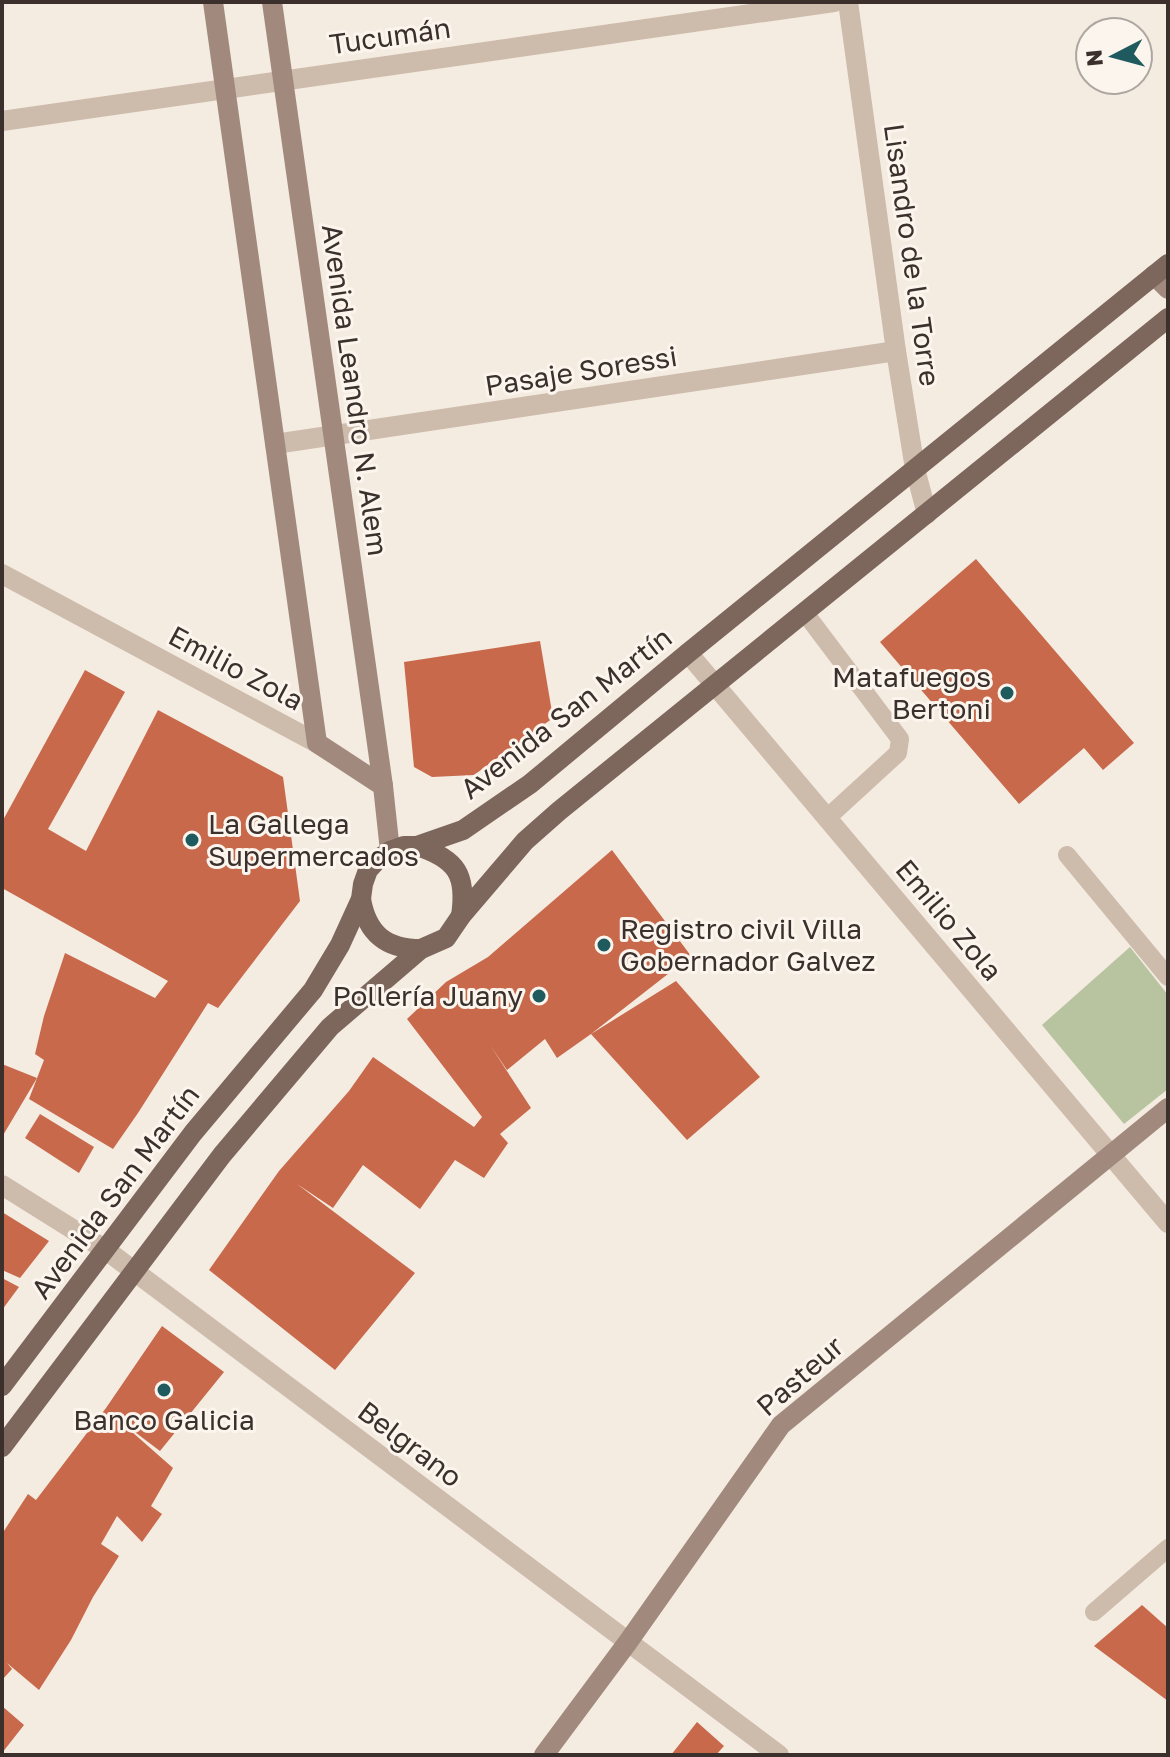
<svg xmlns="http://www.w3.org/2000/svg" width="1170" height="1757" viewBox="0 0 1170 1757" font-family="'Golos Text',sans-serif">
  <style>
    .green { fill: #b8c4a0 }
    .building { fill: #c8694b }
    .lines { fill: none; stroke-linecap: round; stroke-linejoin: round }
    .lane { stroke: #cdbbac; stroke-width: 18 }
    .street { stroke: #cdbbac; stroke-width: 20 }
    .secondary { stroke: #a18a7d; stroke-width: 20 }
    .primary { stroke: #7d675c; stroke-width: 20 }
    .poi-dot { fill: #1f5a5e; stroke: #fbf5ee; stroke-width: 3 }
    .labels { text-anchor: middle; stroke-width: 6; stroke-linejoin: round; paint-order: stroke }
    .street-label { font-size: 28px; fill: #3b302b; stroke: #fbf5ee }
    .poi-label { font-size: 28px; fill: #3b302b; stroke: #fbf5ee; text-anchor: end }
  </style>
  <rect width="100%" height="100%" fill="#f4ebe1"/>
  <path class="green" d="M 1130,947 L 1168,995 L 1168,1089 L 1124,1124 L 1042,1025 Z"/>
  <g class="building">
    <path d="M 976,559 L 1134,743 L 1103,770 L 1084,748 L 1019,804 L 880,642 Z"/>
    <path d="M 540,641 L 553,718 L 474,775 L 432,777 L 414,767 L 404,662 Z"/>
    <path d="M 85,670 L 125,692 L 48,829 L 86,851 L 158,710 L 283,777 L 300,901 L 218,1008 L 208,1003 L 138,1113 L 113,1149 L 29,1099 L 44,1060 L 35,1054 L 44,1016 L 65,953 L 155,998 L 168,981 L 2,888 L 2,822 Z"/>
    <path d="M 612,850 L 691,956 L 591,1034 L 676,981 L 760,1077 L 687,1140 L 591,1034 L 557,1058 L 545,1039 L 507,1070 L 490,1045 L 531,1108 L 500,1134 L 508,1143 L 484,1178 L 455,1160 L 420,1209 L 363,1165 L 333,1208 L 297,1184 L 415,1273 L 335,1370 L 209,1270 L 279,1171 L 349,1091 L 373,1057 L 474,1127 L 482,1117 L 407,1019 L 446,982 L 488,957 Z"/>
    <path d="M 2,1064 L 37,1078 L 2,1137 Z"/>
    <path d="M 40,1114 L 94,1147 L 79,1173 L 25,1138 Z"/>
    <path d="M 2,1212 L 49,1241 L 20,1278 L 2,1270 Z"/>
    <path d="M 2,1278 L 19,1287 L 2,1310 Z"/>
    <path d="M 162,1326 L 224,1372 L 160,1451 L 115,1417 L 173,1468 L 151,1506 L 162,1514 L 142,1542 L 117,1516 L 101,1544 L 119,1556 L 93,1597 L 71,1640 L 39,1690 L 7,1663 L 12,1669 L 2,1680 L 2,1534 L 28,1494 L 36,1500 L 106,1408 Z"/>
    <path d="M 1142,1605 L 1168,1628 L 1168,1701 L 1094,1646 Z"/>
    <path d="M 2,1706 L 24,1725 L 2,1753 Z"/>
    <path d="M 697,1722 L 724,1746 L 716,1755 L 671,1755 Z"/>
  </g>
  <g class="lines">
    <g class="lane">
      <path d="M 805,613 L 900,739 L 898,753 L 827,818"/>
      <path d="M 1067,855 L 1168,977"/>
      <path d="M 1094,1612 L 1168,1548"/>
    </g>
    <g class="street">
      <path d="M 848,2 L 896,351 L 915,469 L 927,514"/>
      <path d="M 2,121 L 834,2"/>
      <path d="M 275,444 L 896,351"/>
      <path d="M 2,574 L 317,743"/>
      <path d="M 688,653 L 1168,1223"/>
      <path d="M 2,1185 L 106,1250 L 779,1755"/>
    </g>
    <g class="secondary">
      <path d="M 213,2 L 317,743 L 383,786 L 390,851"/>
      <path d="M 272,2 L 383,786"/>
      <path d="M 1154,275 L 1168,289"/>
      <path d="M 544,1755 L 628,1642 L 781,1425 L 1168,1108"/>
    </g>
    <g class="primary">
      <path d="M 417,846 C 457,859 467,875 461,916"/>
      <path d="M 361,899 C 367,934 386,949 421,949"/>
      <path d="M 2,1386 L 193,1133 L 313,990 L 340,945 L 361,899 L 363,884 L 368,870 L 378,859 L 390,851 L 404,846 L 417,846 L 463,830 L 530,784 L 688,653 L 1168,264"/>
      <path d="M 2,1447 L 222,1155 L 330,1027 L 421,949 L 446,938 L 461,916 L 525,841 L 559,811 L 1168,318"/>
    </g>
  </g>
  <g class="poi-dot">
    <circle cx="1007" cy="693" r="8"/>
    <circle cx="192" cy="840" r="8"/>
    <circle cx="604" cy="945" r="8"/>
    <circle cx="539" cy="996" r="8"/>
    <circle cx="164" cy="1390" r="8"/>
  </g>
  <g class="labels">
    <g class="street-label">
      <text transform="translate(390 36) rotate(-8)" y="10">Tucumán</text>
      <text transform="translate(912 255) rotate(82)" y="10">Lisandro de la Torre</text>
      <text transform="translate(581 371) rotate(-9)" y="10">Pasaje Soressi</text>
      <text transform="translate(355 390) rotate(82)" y="10">Avenida Leandro N. Alem</text>
      <text transform="translate(236 668) rotate(28)" y="10">Emilio Zola</text>
      <text transform="translate(566 713) rotate(-38)" y="10">Avenida San Martín</text>
      <text transform="translate(949 920) rotate(50)" y="10">Emilio Zola</text>
      <text transform="translate(115 1192) rotate(-53)" y="10">Avenida San Martín</text>
      <text transform="translate(800 1376) rotate(-41)" y="10">Pasteur</text>
      <text transform="translate(410 1444) rotate(37)" y="10">Belgrano</text>
    </g>
    <g class="poi-label">
      <text x="991" y="687">Matafuegos<tspan x="991" dy="32">Bertoni</tspan></text>
      <text x="208" y="834" text-anchor="start">La Gallega<tspan x="208" dy="32">Supermercados</tspan></text>
      <text x="620" y="939" text-anchor="start">Registro civil Villa<tspan x="620" dy="32">Gobernador Galvez</tspan></text>
      <text x="523" y="1006">Pollería Juany</text>
      <text x="164" y="1430" text-anchor="middle">Banco Galicia</text>
    </g>
  </g>
  <rect width="1170" height="1757" fill="none" stroke="#3b302b" stroke-width="8"/>
  <g transform="translate(1114 56) rotate(264)"><circle r="38" fill="#fbf5ee" stroke="#aea6a0" stroke-width="2"/>
  <path d="M0-6L14 30L0 20L-14 30Z" fill="#1f5a5e"/>
  <text y="-12" font-size="22" font-weight="bold" text-anchor="middle" fill="#3b302b">N</text>
  </g>
</svg>
